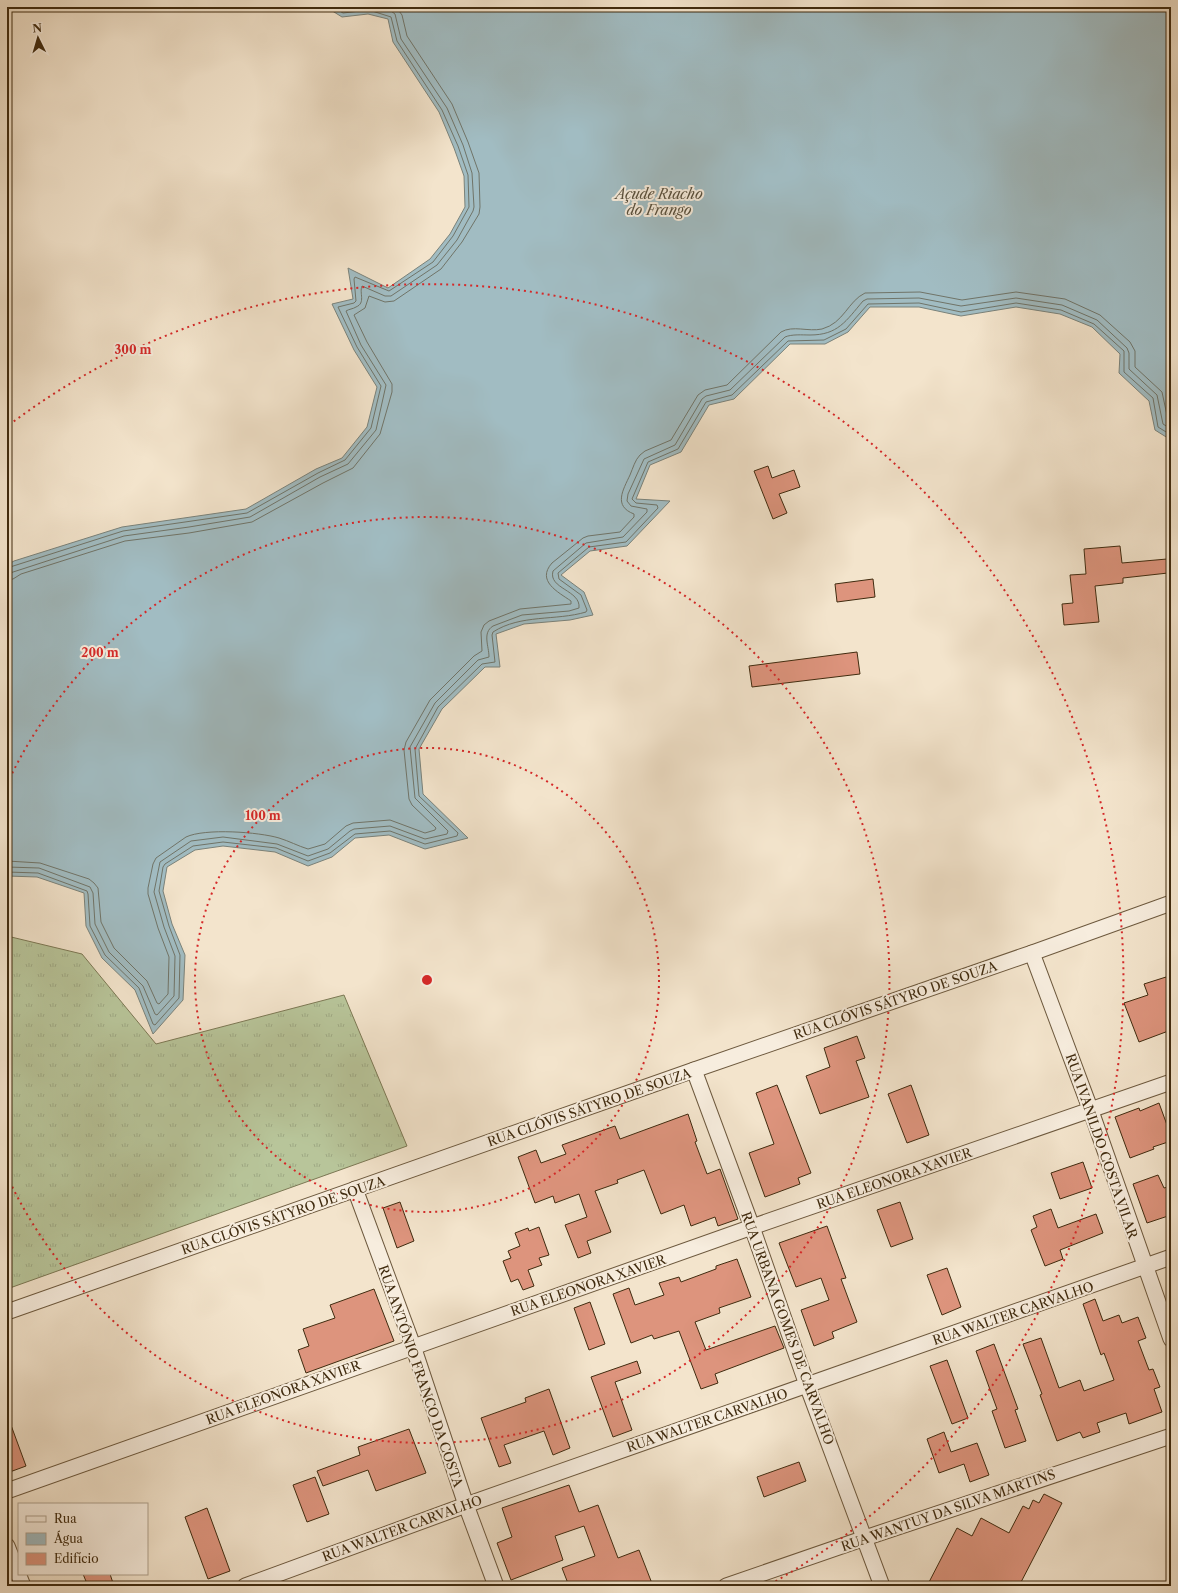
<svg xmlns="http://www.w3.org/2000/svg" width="1178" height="1593" viewBox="0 0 1178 1593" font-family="'Libre Caslon Text',serif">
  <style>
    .grass { fill: url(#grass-tufts); stroke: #7c7854 }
    .water { fill: #a1bcc2; stroke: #7a827a }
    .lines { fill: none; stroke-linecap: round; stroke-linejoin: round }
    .shore { stroke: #707468; stroke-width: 1 }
    .building { fill: #dd947d; stroke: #402b0f }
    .street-casing { stroke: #6d593e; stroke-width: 17 }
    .street { stroke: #f7edde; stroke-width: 15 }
    .ring { fill: none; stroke: #d62828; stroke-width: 2; stroke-dasharray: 2 4 }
    .labels { text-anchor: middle; stroke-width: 4; stroke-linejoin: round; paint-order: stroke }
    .street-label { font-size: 13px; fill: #402b0f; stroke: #f7edde }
    .water-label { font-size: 14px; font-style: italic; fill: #584f3c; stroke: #f7edde }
    .centre { fill: #d62828; stroke: #f7edde; stroke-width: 2 }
    .ring-label { font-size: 12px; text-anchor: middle; font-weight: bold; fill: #d62828; stroke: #f7edde; stroke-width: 4; stroke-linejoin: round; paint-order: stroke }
  </style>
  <defs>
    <pattern id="grass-tufts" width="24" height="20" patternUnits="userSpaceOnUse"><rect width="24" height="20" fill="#b8c59a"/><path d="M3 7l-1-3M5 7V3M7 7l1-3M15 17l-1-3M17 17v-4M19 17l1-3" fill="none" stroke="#9fa984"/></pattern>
  </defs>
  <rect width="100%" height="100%" fill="#f3e4cc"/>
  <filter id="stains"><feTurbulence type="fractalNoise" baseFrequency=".005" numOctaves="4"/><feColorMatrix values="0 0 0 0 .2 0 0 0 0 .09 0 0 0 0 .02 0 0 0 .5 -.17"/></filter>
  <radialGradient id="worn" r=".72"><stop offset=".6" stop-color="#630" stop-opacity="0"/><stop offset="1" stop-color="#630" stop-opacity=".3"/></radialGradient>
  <path class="grass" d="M 7,936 L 82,954 L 156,1044 L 344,995 L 407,1146 L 7,1289 Z"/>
  <path class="water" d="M 326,7 L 1171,7 L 1171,440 L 1155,430 L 1149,401 L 1119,373 L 1120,354 L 1092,327 L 1060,314 L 1016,307 L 961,316 L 919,307 L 870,307 L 848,332 L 825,344 L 790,344 L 734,399 L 709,405 L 681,452 L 650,465 L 636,499 L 670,501 L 627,546 L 590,551 L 561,575 L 584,592 L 593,615 L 570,620 L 524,624 L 496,634 L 500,667 L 485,667 L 442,709 L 419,749 L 423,794 L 468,838 L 425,849 L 389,835 L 355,838 L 332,857 L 308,866 L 275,852 L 223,846 L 195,850 L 167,867 L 163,891 L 172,924 L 185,955 L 183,1000 L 153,1034 L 135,990 L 102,958 L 86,926 L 84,893 L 37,877 L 7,876 L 7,565 L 14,561 L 122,527 L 246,509 L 316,469 L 342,458 L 367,427 L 377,387 L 354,350 L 332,304 L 353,299 L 348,268 L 388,288 L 430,259 L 450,234 L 465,207 L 464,176 L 454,148 L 439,112 L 393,42 L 388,19 L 368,14 L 342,17 Z"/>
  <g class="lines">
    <g class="shore">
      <path d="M 7,568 L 123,531 L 247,513 L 318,473 L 345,460 L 371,428 L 381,386 L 357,347 L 338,307 L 354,303 L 356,301 L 354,279 L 355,277 L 389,291 L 433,262 L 453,236 L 469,207 L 468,175 L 458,146 L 442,110 L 397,41 L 391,17 L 369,10 L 343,13 L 333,7"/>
      <path d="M 7,574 L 124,536 L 189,527 L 250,517 L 320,477 L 348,464 L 376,430 L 386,385 L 361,345 L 346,311 C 349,309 353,309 356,307 C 366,303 359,293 362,286 L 385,296 L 391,296 L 437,265 L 457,240 L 473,211 L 474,207 L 472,173 L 463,145 L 447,108 L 401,39 L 395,14 L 391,11 L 377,7"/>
      <path d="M 7,580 L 13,579 L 21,574 L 125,541 L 189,533 L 252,522 L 323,483 L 353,468 L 380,434 L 392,392 L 392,384 L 367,342 L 354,315 L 365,308 L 369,296 L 385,302 L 394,301 L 441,269 L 462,242 L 479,214 L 480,207 L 479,173 L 468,142 L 452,104 L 407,36 L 402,15 L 396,7"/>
      <path d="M 7,861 L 40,863 L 89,879 L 94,883 L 98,888 L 101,922 L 114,948 L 147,981 L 157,1003 L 159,1004 L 168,994 L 169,957 L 158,928 L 148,894 L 148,888 L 153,864 L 156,858 L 186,837 C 205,828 259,832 279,838 C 289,841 298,846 308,849 L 325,844 L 346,826 L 353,823 L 390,820 L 425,833 L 435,830 L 436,828 L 412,805 L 409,799 L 404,750 L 406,742 L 430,700 L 474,656 L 482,651 L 481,632 L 484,625 L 489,621 L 520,609 L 571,604 L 571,601 C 558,592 536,581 552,563 L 583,538 L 588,536 L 620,532 L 634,517 L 634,514 C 613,506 623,490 630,475 C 633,468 635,460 640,455 L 645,451 L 671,440 L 698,395 L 705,390 L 727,385 L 781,332 C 793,325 808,332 822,329 C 844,323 848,301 865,293 L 920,292 L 962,300 L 1016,292 L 1065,299 L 1100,315 L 1130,342 L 1135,351 L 1135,367 L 1162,392 L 1168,420 L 1171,422"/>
      <path d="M 7,867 L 39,868 L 90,887 L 93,893 L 95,924 L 109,952 L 143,986 L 155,1014 L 157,1015 L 174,996 L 175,956 L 164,927 L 154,892 L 160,862 L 191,841 L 223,837 L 277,844 L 308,856 L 328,849 L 350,831 L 354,829 L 390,826 L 425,839 L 447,834 L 448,831 L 415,798 L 410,747 L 435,703 L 478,660 L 489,657 C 489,646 482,633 493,626 L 522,615 L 569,611 L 579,608 C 581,590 548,589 553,571 L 586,543 L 623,537 L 647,512 L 647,509 L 631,506 L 627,501 L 628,494 L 644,459 L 675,445 L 702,399 L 706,396 L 730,390 L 785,337 C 792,334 802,335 810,335 C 838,335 846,321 863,301 L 867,299 L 919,298 L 961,306 L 1016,298 L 1062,305 L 1097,320 L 1127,348 L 1129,353 L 1129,369 L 1157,395 L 1163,424 L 1171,429"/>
      <path d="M 7,872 L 38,873 L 87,891 L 88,894 L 90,926 L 105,955 L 139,988 L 153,1024 L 155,1025 L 179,998 L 180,955 L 169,926 L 159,891 L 163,867 L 165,864 L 193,846 L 223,842 L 276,848 L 308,861 L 330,853 L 355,834 L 390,831 L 425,844 L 457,836 L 458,833 L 419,796 L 415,749 L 438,707 L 482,664 L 495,662 L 492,635 L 493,632 C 521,614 556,621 586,612 L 587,610 L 581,595 L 559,579 L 558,573 L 589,547 L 626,542 L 658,508 L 657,505 L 636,503 L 632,499 L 648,462 L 678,449 L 706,402 L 732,395 L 788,341 L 824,340 L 846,329 L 868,304 L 919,303 L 961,312 L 1016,303 L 1061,310 L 1094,324 L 1124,351 L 1124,372 L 1153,398 L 1158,427 L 1171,435"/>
    </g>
  </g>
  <g class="building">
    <path d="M 768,466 L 772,478 L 794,470 L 800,487 L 779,494 L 787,513 L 773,519 L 754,471 Z"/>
    <path d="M 1120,546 L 1122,563 L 1167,559 L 1168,573 L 1123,578 L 1123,583 L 1095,586 L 1099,622 L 1064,625 L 1062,604 L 1073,603 L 1070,575 L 1086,574 L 1084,549 Z"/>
    <path d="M 873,579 L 875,597 L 837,602 L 835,584 Z"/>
    <path d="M 857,652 L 860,674 L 752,687 L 749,666 Z"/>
    <path d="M 1166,977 L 1171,990 L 1171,1030 L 1139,1042 L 1124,1003 L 1148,995 L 1144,984 Z"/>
    <path d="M 857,1036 L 865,1058 L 856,1061 L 869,1097 L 820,1114 L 806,1076 L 830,1067 L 824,1048 Z"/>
    <path d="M 777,1085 L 811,1173 L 798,1178 L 800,1184 L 765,1197 L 749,1153 L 774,1144 L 756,1093 Z"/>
    <path d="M 911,1085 L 929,1135 L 907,1143 L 888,1094 Z"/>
    <path d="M 1159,1103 L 1171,1136 L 1171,1141 L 1153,1147 L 1154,1149 L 1130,1158 L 1115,1117 L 1139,1108 L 1140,1111 Z"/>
    <path d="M 688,1114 L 697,1141 L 695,1142 L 707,1174 L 720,1169 L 738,1219 L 718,1226 L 715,1217 L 691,1226 L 684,1205 L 661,1214 L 644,1170 L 617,1180 L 618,1183 L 595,1191 L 611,1232 L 587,1241 L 591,1253 L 578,1258 L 565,1225 L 587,1217 L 579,1194 L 555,1203 L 553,1196 L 535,1203 L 518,1157 L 536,1150 L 541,1163 L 566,1154 L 562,1145 L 615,1126 L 620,1139 Z"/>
    <path d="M 1083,1162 L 1092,1188 L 1060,1199 L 1051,1173 Z"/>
    <path d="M 1158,1175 L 1164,1188 L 1171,1186 L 1171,1215 L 1147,1223 L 1133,1184 Z"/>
    <path d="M 400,1202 L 414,1241 L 397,1248 L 383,1208 Z"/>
    <path d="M 900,1202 L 913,1239 L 891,1247 L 877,1210 Z"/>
    <path d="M 1051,1209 L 1058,1228 L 1096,1214 L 1103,1233 L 1060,1250 L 1063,1259 L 1045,1266 L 1031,1230 L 1037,1227 L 1033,1216 Z"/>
    <path d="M 827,1226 L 846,1278 L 841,1279 L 857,1322 L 832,1332 L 834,1338 L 814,1346 L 801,1310 L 829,1300 L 821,1278 L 796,1287 L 779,1243 Z"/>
    <path d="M 539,1227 L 549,1255 L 539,1258 L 542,1265 L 528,1270 L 534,1286 L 523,1290 L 518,1279 L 511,1282 L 503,1261 L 511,1258 L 508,1251 L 520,1246 L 515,1233 L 528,1228 L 529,1231 Z"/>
    <path d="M 737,1259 L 751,1297 L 719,1308 L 720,1313 L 695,1322 L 706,1350 L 775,1326 L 784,1348 L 715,1374 L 718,1383 L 701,1389 L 679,1331 L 654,1339 L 652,1335 L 631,1343 L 613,1294 L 629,1288 L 635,1305 L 664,1295 L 659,1283 L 679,1277 L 681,1282 L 716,1269 L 716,1266 Z"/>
    <path d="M 947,1268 L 961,1307 L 942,1315 L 927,1275 Z"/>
    <path d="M 374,1289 L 394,1341 L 306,1373 L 298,1350 L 309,1346 L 303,1329 L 335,1318 L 330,1305 Z"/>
    <path d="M 1095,1299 L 1103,1321 L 1119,1315 L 1122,1323 L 1138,1317 L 1146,1338 L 1138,1341 L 1149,1370 L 1153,1369 L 1160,1387 L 1154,1389 L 1162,1412 L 1129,1424 L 1126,1413 L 1097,1423 L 1100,1432 L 1083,1438 L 1080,1432 L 1057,1441 L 1040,1395 L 1042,1394 L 1023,1344 L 1041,1338 L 1059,1388 L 1080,1380 L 1084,1391 L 1114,1380 L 1104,1353 L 1101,1355 L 1083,1304 Z"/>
    <path d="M 590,1302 L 605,1344 L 589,1350 L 574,1308 Z"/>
    <path d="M 994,1344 L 1018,1409 L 1015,1410 L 1026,1441 L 1005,1448 L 992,1411 L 997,1409 L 976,1351 Z"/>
    <path d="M 947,1360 L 968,1418 L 952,1424 L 930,1366 Z"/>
    <path d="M 637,1361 L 641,1373 L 615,1382 L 632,1430 L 613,1437 L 591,1377 Z"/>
    <path d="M 549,1389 L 570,1448 L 553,1455 L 544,1431 L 504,1445 L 511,1463 L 499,1467 L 481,1418 L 526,1402 L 525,1398 Z"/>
    <path d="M 8,1417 L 26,1466 L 7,1473 L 7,1418 Z"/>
    <path d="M 409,1429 L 426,1473 L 376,1491 L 368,1470 L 323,1486 L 317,1471 L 360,1455 L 358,1447 Z"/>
    <path d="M 944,1432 L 951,1452 L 977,1443 L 989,1475 L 970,1482 L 964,1464 L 939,1473 L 927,1439 Z"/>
    <path d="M 799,1462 L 806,1481 L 764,1497 L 757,1477 Z"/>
    <path d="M 315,1477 L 329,1514 L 307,1522 L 293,1485 Z"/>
    <path d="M 569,1485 L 579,1512 L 598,1505 L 618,1558 L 639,1550 L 653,1586 L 569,1586 L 562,1568 L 595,1556 L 584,1526 L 555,1536 L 563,1560 L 511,1580 L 497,1543 L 512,1537 L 502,1508 Z"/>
    <path d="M 1044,1494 L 1062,1503 L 1019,1586 L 927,1586 L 957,1528 L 972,1536 L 981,1518 L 1009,1533 L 1023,1506 L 1029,1509 L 1033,1500 L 1039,1503 Z"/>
    <path d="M 207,1508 L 230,1571 L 208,1579 L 185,1517 Z"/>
    <path d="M 83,1574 L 110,1574 L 114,1586 L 88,1586 Z"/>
  </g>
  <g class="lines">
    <defs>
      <g id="street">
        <path d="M 1032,953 L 1091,1111 L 1171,1339"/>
        <path d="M 694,1070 L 752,1227 L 807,1385 L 882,1586"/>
        <path d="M 355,1189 L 413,1346 L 466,1505 L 496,1586"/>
        <path d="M 7,1312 L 694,1070 L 1032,953 L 1171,903"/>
        <path d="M 7,1491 L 752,1227 L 1171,1082"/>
        <path d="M 7,1546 L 23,1586"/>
        <path d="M 245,1586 L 466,1505 L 1171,1257"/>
        <path d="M 726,1586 L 865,1538 L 1171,1436"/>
      </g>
    </defs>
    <use href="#street" class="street-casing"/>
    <use href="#street" class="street"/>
  </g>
  <g class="ring">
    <circle cx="427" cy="980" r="232"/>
    <path d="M7 784A463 463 0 1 1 7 1176"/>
    <path d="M9 425A695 695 0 1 1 769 1585"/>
  </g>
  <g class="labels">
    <g class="street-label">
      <text transform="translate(895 1000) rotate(-19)" y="5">RUA CLÓVIS SÁTYRO DE SOUZA</text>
      <text transform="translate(589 1107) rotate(-19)" y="5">RUA CLÓVIS SÁTYRO DE SOUZA</text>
      <text transform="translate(1102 1146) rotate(71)" y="5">RUA IVANILDO COSTA VILAR</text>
      <text transform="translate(894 1178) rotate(-19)" y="5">RUA ELEONORA XAVIER</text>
      <text transform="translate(283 1215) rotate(-19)" y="5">RUA CLÓVIS SÁTYRO DE SOUZA</text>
      <text transform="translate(588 1285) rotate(-19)" y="5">RUA ELEONORA XAVIER</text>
      <text transform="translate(1013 1313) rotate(-19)" y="5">RUA WALTER CARVALHO</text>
      <text transform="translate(788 1328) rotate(70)" y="5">RUA URBANA GOMES DE CARVALHO</text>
      <text transform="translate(421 1376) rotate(71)" y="5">RUA ANTÓNIO FRANCO DA COSTA</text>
      <text transform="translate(283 1392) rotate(-20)" y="5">RUA ELEONORA XAVIER</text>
      <text transform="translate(707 1420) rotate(-19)" y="5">RUA WALTER CARVALHO</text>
      <text transform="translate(948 1510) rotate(-19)" y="5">RUA WANTUY DA SILVA MARTINS</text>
      <text transform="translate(402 1528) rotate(-20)" y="5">RUA WALTER CARVALHO</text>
    </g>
    <g class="water-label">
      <text x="659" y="199">Açude Riacho<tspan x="659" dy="16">do Frango</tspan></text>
    </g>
  </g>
  <circle cx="427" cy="980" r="6" class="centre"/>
  <g class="ring-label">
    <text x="133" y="354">300 m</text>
    <text x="100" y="657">200 m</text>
    <text x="263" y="820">100 m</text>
  </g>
  <rect width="1178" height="1593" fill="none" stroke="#f3e4cc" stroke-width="24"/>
  <rect x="8" y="8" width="1162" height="1577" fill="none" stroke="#402b0f" stroke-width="2"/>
  <rect x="12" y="12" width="1154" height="1569" fill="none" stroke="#402b0f"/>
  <rect x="18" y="1503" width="130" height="72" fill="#f7edde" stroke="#ae9f8b"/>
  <rect x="26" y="1516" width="20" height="6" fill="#f7edde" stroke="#ae9f8b"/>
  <text x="54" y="1523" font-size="12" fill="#402b0f">Rua</text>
  <rect x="26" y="1533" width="20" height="12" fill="#a1bcc2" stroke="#ae9f8b"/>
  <text x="54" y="1543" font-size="12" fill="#402b0f">Água</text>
  <rect x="26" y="1553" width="20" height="12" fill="#dd947d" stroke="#ae9f8b"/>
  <text x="54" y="1563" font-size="12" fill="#402b0f">Edifício</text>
  <g transform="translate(38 38) rotate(355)" stroke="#f7edde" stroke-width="3" paint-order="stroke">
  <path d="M0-3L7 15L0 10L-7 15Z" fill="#402b0f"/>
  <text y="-6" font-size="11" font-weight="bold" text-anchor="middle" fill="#402b0f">N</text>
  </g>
  <rect width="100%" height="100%" filter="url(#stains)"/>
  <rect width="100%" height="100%" fill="url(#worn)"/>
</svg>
